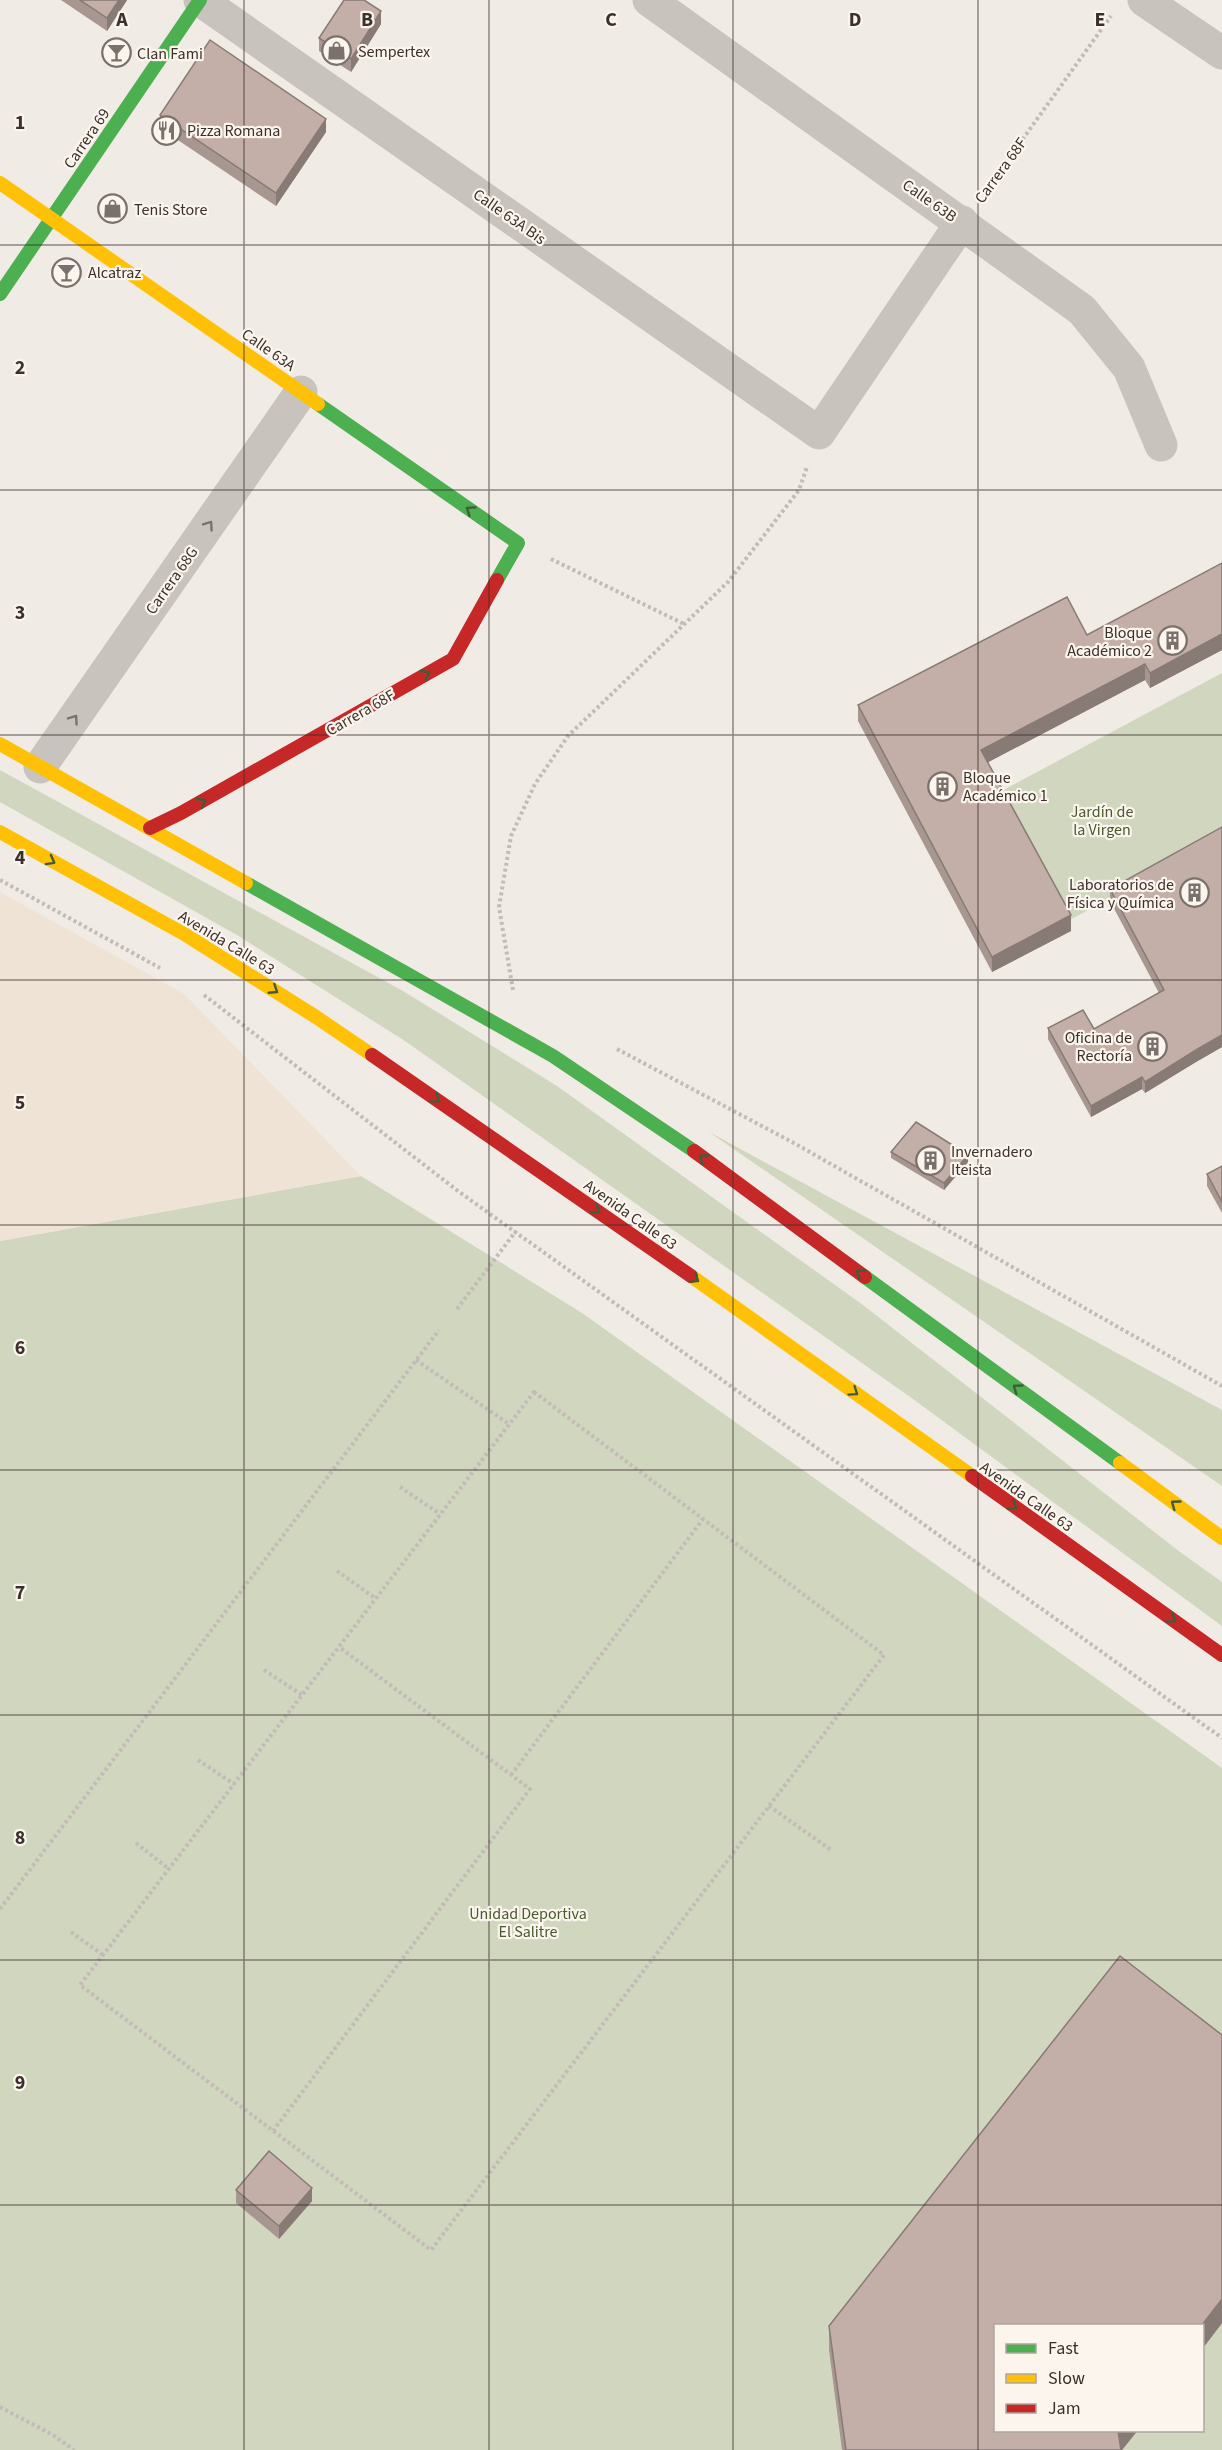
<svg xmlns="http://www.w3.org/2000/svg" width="1222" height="2450" viewBox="0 0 1222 2450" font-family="'Source Sans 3',sans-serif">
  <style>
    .green { fill: #d1d6bf; fill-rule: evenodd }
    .plaza { fill: #eee3d5 }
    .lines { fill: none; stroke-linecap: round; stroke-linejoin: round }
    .path { stroke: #c2bbb6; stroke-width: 4; stroke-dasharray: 3 3; stroke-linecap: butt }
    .street { stroke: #c9c3be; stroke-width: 33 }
    .fast { stroke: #4caf50; stroke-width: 14 }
    .slow { stroke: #ffc107; stroke-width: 14 }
    .jam { stroke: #c62828; stroke-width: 14 }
    .wall { fill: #a89690 }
    .shaded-wall { fill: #887a75 }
    .building { fill: #c3afa7; stroke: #887a75; stroke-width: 1.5 }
    .oneway { stroke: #415c38 }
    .oneway2 { stroke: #7b726d }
    .grid { fill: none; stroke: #3b302b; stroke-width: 1.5; stroke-opacity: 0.55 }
    .labels { text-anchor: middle; stroke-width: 4.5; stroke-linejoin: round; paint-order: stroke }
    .poi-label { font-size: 16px; fill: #3b302b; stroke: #fbf5ee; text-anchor: start }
    .street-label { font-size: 16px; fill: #3b302b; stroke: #fbf5ee }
    .park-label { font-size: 16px; fill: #4a5a2e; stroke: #fbf5ee }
    .grid-label { font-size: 20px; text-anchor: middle; font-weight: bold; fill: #3b302b; stroke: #fbf5ee; stroke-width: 4.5; stroke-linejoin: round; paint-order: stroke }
  </style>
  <rect width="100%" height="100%" fill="#f0ebe5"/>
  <g class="green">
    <path d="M 1222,673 L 1222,838 L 1066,922 L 996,794 Z"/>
    <path d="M 0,770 L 403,991 L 557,1086 L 863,1305 L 1180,1552 L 1222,1582 L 1222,1626 L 913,1399 L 405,1041 L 237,935 L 0,802 Z"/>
    <path d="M 709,1132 L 1222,1410 L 1222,1486 Z"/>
    <path d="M 361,1176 L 582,1313 L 1222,1768 L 1222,2450 L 0,2450 L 0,1241 ZM 996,2326 L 1202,2326 L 1202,2430 L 996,2430 Z"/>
  </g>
  <path class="plaza" d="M 0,892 L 184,994 L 361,1176 L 0,1241 Z"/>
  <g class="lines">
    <g class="path">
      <path d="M 984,193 L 1111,16"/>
      <path d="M 551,559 L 684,624"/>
      <path d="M 0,880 L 160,968"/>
      <path d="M 513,990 L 499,907 L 511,836 L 535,784 L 568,736 L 728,582 L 799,490 L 807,467"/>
      <path d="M 204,995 L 458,1191 L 1222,1738"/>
      <path d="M 617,1049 L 792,1142 L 1222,1386"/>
      <path d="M 457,1309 L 516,1231"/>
      <path d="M 416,1360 L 509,1424"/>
      <path d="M 534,1392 L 884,1655 L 431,2250 L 80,1985 Z"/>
      <path d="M 400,1487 L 440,1514"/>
      <path d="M 337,1571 L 376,1599"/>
      <path d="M 264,1670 L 302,1695"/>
      <path d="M 198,1760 L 234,1784"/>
      <path d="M 511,1775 L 703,1519"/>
      <path d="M 769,1806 L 831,1850"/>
      <path d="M 136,1843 L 169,1869"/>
      <path d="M 0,1909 L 439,1330"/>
      <path d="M 71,1932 L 103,1955"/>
      <path d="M 273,2131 L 530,1789 L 339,1647"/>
      <path d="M 0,2407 L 53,2435 L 74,2450"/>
    </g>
    <g class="street">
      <path d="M 200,0 L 819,433 L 962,222"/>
      <path d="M 649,0 L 1082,310 L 1129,368 L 1161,445"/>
      <path d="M 1144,0 L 1222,53"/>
      <path d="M 40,767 L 301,392"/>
    </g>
    <g class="fast">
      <path d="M 0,294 L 200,0"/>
      <path d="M 318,404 L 518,543 L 497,580"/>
      <path d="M 246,883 L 553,1056 L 694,1151"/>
      <path d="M 865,1277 L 1120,1463"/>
    </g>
    <g class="slow">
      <path d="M 0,183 L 318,404"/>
      <path d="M 0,744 L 246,883"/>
      <path d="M 0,832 L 186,935 L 316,1017 L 372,1055"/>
      <path d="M 691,1276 L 972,1476"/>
      <path d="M 1120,1463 L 1222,1538"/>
    </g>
    <g class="jam">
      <path d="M 150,828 L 181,813 L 453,659 L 497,580"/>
      <path d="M 372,1055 L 691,1276"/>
      <path d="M 694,1151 L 865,1277"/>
      <path d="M 972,1476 L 1222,1655"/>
    </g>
  </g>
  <g class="wall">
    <path d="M 61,0 L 127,0 L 107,31 Z"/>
    <path d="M 381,24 L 351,72 L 319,51 L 319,38 Z"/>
    <path d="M 160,115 L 326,132 L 276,206 L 160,128 Z"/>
    <path d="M 1222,563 L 1222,650 L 1150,688 L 1145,680 L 988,762 L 1071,931 L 992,972 L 858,721 L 858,705 L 1087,635 Z"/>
    <path d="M 1222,827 L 1222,1047 L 1196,1062 L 1145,1093 L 1142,1089 L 1091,1117 L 1048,1039 L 1048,1028 L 1094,1029 L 1159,993 L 1110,901 L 1110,889 Z"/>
    <path d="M 891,1152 L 968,1162 L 944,1190 L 891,1158 Z"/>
    <path d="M 1222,1166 L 1222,1213 L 1207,1186 L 1207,1174 Z"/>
    <path d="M 1222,2035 L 1222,2323 L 1203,2348 L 1203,2325 L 996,2430 L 1138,2430 L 1122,2450 L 842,2450 L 829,2350 L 829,2326 Z"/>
    <path d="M 236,2190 L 312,2201 L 279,2239 L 236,2203 Z"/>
  </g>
  <g class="shaded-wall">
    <path d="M 119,0 L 127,0 L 107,31 L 107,18 Z"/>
    <path d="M 381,11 L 381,24 L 351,72 L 351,59 Z"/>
    <path d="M 326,119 L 326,132 L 276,206 L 276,193 Z"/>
    <path d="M 1222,634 L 1222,650 L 1150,688 L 1150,673 Z"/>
    <path d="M 1145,664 L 1145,680 L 981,766 L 981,750 Z"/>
    <path d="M 1071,915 L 1071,931 L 992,972 L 992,957 Z"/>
    <path d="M 1222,1035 L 1222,1047 L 1196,1062 L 1145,1093 L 1145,1082 L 1196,1050 Z"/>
    <path d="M 1142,1077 L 1142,1089 L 1091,1117 L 1091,1106 Z"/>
    <path d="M 968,1155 L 968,1162 L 944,1190 L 944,1183 Z"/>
    <path d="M 312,2188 L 312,2201 L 279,2239 L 279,2226 Z"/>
    <path d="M 1222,2299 L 1222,2323 L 1203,2348 L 1203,2325 L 1202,2325 Z"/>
    <path d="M 1119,2430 L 1138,2430 L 1122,2450 L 1118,2450 Z"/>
  </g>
  <g class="building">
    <path d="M 80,0 L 119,0 L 107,18 Z"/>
    <path d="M 344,0 L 364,0 L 381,11 L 351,59 L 319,38 Z"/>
    <path d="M 210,40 L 326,119 L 276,193 L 160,115 Z"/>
    <path d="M 1222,563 L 1222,634 L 1150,673 L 1145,664 L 981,750 L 1071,915 L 992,957 L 858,705 L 1067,597 L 1087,635 Z"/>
    <path d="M 1222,827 L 1222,1035 L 1196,1050 L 1145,1082 L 1142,1077 L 1091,1106 L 1048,1028 L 1083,1010 L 1094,1029 L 1164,990 L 1110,889 Z"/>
    <path d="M 916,1122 L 968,1155 L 944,1183 L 891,1152 Z"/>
    <path d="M 1222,1166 L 1222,1202 L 1207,1174 Z"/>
    <path d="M 1120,1956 L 1222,2035 L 1222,2299 L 1202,2325 L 996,2325 L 996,2430 L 1119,2430 L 1118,2431 L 1121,2450 L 846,2450 L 829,2326 Z"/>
    <path d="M 269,2151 L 312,2188 L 279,2226 L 236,2190 Z"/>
  </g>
  <defs><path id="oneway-chevron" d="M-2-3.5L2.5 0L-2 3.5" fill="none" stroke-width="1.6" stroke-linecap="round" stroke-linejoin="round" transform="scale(1.5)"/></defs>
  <g class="oneway">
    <use href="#oneway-chevron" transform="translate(470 510) rotate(-145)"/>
    <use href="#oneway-chevron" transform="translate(426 674) rotate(-30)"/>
    <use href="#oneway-chevron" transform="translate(202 802) rotate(-30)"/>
    <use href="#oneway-chevron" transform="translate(51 861) rotate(29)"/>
    <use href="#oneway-chevron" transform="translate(274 990) rotate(33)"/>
    <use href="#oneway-chevron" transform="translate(436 1099) rotate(35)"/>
    <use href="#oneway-chevron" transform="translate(703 1158) rotate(-144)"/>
    <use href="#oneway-chevron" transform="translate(596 1210) rotate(35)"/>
    <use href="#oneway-chevron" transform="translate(860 1273) rotate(-144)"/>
    <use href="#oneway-chevron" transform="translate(695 1279) rotate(35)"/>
    <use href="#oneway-chevron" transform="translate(1017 1388) rotate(-144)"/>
    <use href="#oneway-chevron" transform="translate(854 1392) rotate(35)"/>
    <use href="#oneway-chevron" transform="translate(1175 1504) rotate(-144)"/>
    <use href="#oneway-chevron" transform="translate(1013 1506) rotate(35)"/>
    <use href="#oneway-chevron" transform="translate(1172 1619) rotate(35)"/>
  </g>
  <g class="oneway2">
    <use href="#oneway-chevron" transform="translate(209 525) rotate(-55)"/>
    <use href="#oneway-chevron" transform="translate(74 719) rotate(-55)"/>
  </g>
  <path class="grid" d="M 244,0 L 244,2450M 489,0 L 489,2450M 733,0 L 733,2450M 978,0 L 978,2450M 0,245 L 1222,245M 0,490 L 1222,490M 0,735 L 1222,735M 0,980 L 1222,980M 0,1225 L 1222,1225M 0,1470 L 1222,1470M 0,1715 L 1222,1715M 0,1960 L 1222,1960M 0,2205 L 1222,2205"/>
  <defs>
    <symbol id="shop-ring" viewBox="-11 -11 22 22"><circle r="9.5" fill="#fbf5ee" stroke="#7a716c" stroke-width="1.5"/><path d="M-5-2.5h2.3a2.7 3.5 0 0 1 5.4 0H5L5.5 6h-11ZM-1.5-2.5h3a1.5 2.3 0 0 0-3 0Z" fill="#7a716c"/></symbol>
    <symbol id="bar-ring" viewBox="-11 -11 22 22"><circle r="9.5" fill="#fbf5ee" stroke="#7a716c" stroke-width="1.5"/><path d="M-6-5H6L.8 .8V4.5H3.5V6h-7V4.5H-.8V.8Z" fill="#7a716c"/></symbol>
    <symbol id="restaurant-ring" viewBox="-11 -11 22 22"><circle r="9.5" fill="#fbf5ee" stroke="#7a716c" stroke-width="1.5"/><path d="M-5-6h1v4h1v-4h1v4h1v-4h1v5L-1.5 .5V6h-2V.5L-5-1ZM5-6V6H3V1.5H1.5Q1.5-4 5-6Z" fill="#7a716c"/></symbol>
    <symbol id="building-ring" viewBox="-11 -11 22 22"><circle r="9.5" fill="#fbf5ee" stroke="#7a716c" stroke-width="1.5"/><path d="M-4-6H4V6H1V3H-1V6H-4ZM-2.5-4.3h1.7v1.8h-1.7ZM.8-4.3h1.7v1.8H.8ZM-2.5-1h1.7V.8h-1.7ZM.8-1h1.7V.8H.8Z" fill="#7a716c"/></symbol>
  </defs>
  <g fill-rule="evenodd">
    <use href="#shop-ring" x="320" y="34" width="33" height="33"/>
    <use href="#bar-ring" x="100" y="36" width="33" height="33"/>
    <use href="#restaurant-ring" x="150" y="114" width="33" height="33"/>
    <use href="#shop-ring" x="96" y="192" width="33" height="33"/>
    <use href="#bar-ring" x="50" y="256" width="33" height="33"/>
    <use href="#building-ring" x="1156" y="624" width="33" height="33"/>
    <use href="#building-ring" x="926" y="770" width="33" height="33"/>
    <use href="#building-ring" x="1178" y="876" width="33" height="33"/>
    <use href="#building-ring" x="1136" y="1030" width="33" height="33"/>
    <use href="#building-ring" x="914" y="1144" width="33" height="33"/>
  </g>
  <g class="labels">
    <g class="poi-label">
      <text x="358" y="57">Sempertex</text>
      <text x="137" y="59">Clan Fami</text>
      <text x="187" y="136">Pizza Romana</text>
      <text x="134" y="215">Tenis Store</text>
      <text x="88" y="278">Alcatraz</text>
      <text x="1152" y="638" text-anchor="end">Bloque<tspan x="1152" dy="18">Académico 2</tspan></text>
      <text x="963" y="783">Bloque<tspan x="963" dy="18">Académico 1</tspan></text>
      <text x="1174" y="890" text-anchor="end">Laboratorios de<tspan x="1174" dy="18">Física y Química</tspan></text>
      <text x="1132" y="1043" text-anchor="end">Oficina de<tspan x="1132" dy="18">Rectoría</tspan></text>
      <text x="951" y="1157">Invernadero<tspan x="951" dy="18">Iteista</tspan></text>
    </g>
    <g class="street-label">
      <text transform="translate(86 138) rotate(-56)" y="6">Carrera 69</text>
      <text transform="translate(1000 170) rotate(-54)" y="6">Carrera 68F</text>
      <text transform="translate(930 200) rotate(35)" y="6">Calle 63B</text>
      <text transform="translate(510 216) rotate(35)" y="6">Calle 63A Bis</text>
      <text transform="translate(269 349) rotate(35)" y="6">Calle 63A</text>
      <text transform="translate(171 580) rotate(-55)" y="6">Carrera 68G</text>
      <text transform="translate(360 712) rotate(-30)" y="6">Carrera 68F</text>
      <text transform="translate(227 942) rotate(31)" y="6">Avenida Calle 63</text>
      <text transform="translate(631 1214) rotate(35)" y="6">Avenida Calle 63</text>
      <text transform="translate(1027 1496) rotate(35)" y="6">Avenida Calle 63</text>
    </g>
    <g class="park-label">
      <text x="1102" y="817">Jardín de<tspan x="1102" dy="18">la Virgen</tspan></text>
      <text x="528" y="1919">Unidad Deportiva<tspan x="528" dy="18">El Salitre</tspan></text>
    </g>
  </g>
  <g class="grid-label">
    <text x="122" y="26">A</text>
    <text x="367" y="26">B</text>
    <text x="611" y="26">C</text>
    <text x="855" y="26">D</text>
    <text x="1100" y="26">E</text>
    <text x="20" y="129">1</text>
    <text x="20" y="374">2</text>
    <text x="20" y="619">3</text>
    <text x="20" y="864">4</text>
    <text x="20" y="1109">5</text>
    <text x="20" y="1354">6</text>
    <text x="20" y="1599">7</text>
    <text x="20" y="1844">8</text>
    <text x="20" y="2089">9</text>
  </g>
  <rect x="994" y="2324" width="210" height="108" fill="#fbf5ee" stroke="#aea6a0" stroke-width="1.5"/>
  <rect x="1006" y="2344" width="30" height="9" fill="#4caf50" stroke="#aea6a0" stroke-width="1.5"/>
  <text x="1048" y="2354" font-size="18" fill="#3b302b">Fast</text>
  <rect x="1006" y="2374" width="30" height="9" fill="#ffc107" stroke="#aea6a0" stroke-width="1.5"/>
  <text x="1048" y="2384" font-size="18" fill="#3b302b">Slow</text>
  <rect x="1006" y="2404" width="30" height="9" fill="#c62828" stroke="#aea6a0" stroke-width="1.5"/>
  <text x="1048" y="2414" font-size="18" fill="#3b302b">Jam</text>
</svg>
